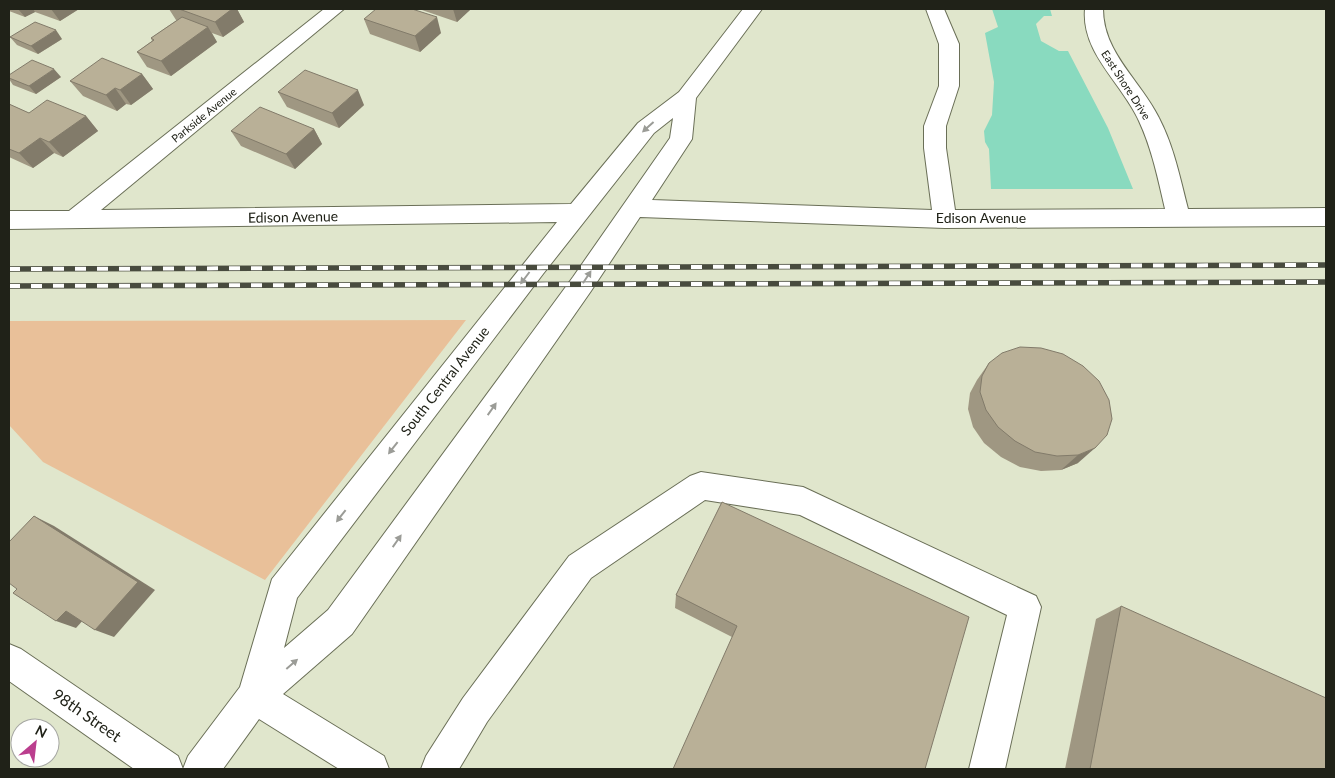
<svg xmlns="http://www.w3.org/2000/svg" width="1335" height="778" viewBox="0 0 1335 778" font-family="Lato,sans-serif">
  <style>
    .green { fill: #e9c099 }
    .water { fill: #89dabf }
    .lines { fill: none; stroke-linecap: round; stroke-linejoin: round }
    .minor-casing { stroke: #6a6f57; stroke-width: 2 }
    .minor { fill: #fff; fill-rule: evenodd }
    .rail-casing { stroke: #484b3e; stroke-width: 5.5 }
    .rail { stroke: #fff; stroke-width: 4; stroke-dasharray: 11; stroke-linecap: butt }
    .wall { fill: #9f9782 }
    .shaded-wall { fill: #827b6a }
    .building { fill: #b9b097; stroke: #827b6a }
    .oneway { fill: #9b9c97 }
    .labels { text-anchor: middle; stroke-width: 5; stroke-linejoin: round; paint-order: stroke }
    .far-street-label { font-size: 11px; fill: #202218; stroke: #fff }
    .street-label { font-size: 14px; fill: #202218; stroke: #fff }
    .near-street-label { font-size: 16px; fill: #202218; stroke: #fff }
  </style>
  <rect width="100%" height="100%" fill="#e0e6cc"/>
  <path class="green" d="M 466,320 L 265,580 L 43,462 L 9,425 L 9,321 Z"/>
  <path class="water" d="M 992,9 L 1050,9 L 1052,16 L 1044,16 L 1036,24 L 1041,41 L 1059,51 L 1068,51 L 1108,128 L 1133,189 L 991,189 L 989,149 L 985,142 L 984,131 L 992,115 L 994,82 L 985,33 L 998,27 Z"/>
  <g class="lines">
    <defs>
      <g id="minor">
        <path d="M 324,9 L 344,9 L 101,210 L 571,204 L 638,123 L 679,92 L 743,9 L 762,9 L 696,98 L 692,139 L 652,200 L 932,210 L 924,148 L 924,126 L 939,86 L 939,44 L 926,9 L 944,9 L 959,44 L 959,86 L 946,126 L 946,148 L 955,210 L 1165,209 C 1158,179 1152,149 1139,121 C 1122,83 1081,53 1085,9 L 1103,9 C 1103,53 1141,81 1159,118 C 1174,147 1180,178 1188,209 L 1326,208 L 1326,226 L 945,228 L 640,217 L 591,291 L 352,634 L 283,694 L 384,756 L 389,769 L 339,769 L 259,719 L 223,769 L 134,769 L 9,681 L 9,644 L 21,649 L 178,756 L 183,769 L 188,756 L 240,687 L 272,579 L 557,222 L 9,229 L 9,211 L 69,211 ZM 673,118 L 670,138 L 573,277 L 328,610 L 284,648 L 297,598 L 543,274 L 654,133 Z"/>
        <path d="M 701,472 L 803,487 L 1036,596 L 1041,607 L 1005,769 L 969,769 L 1007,615 L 800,515 L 705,500 L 591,578 L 487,722 L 459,769 L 421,769 L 426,756 L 463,698 L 569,556 L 690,476 Z"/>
      </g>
    </defs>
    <use href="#minor" class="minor-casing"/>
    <use href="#minor" class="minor"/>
    <defs>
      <g id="rail">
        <path d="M 9,269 L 1326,265"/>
        <path d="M 9,286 L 1326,282"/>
      </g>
    </defs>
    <use href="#rail" class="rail-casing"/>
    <use href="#rail" class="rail"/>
  </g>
  <g class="wall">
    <path d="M 9,9 L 79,9 L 60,21 L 35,12 L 25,17 L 9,11 Z"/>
    <path d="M 169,9 L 237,9 L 244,22 L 223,37 L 212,33 L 217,42 L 171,76 L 147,67 L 137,52 L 152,41 L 151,38 L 177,20 L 176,20 Z"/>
    <path d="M 419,9 L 471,9 L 457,22 Z"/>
    <path d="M 364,19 L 441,33 L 420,52 L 370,34 Z"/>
    <path d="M 10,37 L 62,39 L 38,54 L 17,45 Z"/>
    <path d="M 142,74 L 153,89 L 131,105 L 126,104 L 117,111 L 83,96 L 70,81 Z"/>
    <path d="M 9,75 L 61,77 L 36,94 L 13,85 L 9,79 Z"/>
    <path d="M 278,92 L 364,105 L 339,128 L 287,107 Z"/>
    <path d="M 9,104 L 29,113 L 86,116 L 98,131 L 63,157 L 54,153 L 33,168 L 9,157 Z"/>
    <path d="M 314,129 L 322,144 L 295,169 L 241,146 L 231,131 Z"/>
    <path d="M 989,363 L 1083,366 L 1078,463 L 1061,470 L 1041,471 L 1020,467 L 1001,457 L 984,443 L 973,427 L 968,409 L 970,393 L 977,380 Z"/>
    <path d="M 722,502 L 925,769 L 732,637 L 675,608 L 676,595 Z"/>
    <path d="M 1121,606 L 1326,769 L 1065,769 L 1096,619 Z"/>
  </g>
  <g class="shaded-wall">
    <path d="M 18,9 L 33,9 L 35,12 L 25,17 Z"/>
    <path d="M 51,9 L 79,9 L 60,21 Z"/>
    <path d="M 221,9 L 237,9 L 244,22 L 223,37 L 215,22 Z"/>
    <path d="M 453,9 L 471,9 L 457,22 Z"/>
    <path d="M 437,17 L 441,33 L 420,52 L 415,36 Z"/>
    <path d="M 208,27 L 217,42 L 171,76 L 161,61 Z"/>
    <path d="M 56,30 L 62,39 L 38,54 L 31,46 Z"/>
    <path d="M 54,69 L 61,77 L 36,94 L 29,86 Z"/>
    <path d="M 142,74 L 153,89 L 131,105 L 120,90 Z"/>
    <path d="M 115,88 L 126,104 L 117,111 L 106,95 Z"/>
    <path d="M 358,90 L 364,105 L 339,128 L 332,113 Z"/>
    <path d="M 86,116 L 98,131 L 63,157 L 49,142 Z"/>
    <path d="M 314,129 L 322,144 L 295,169 L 286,154 Z"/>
    <path d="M 40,138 L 54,153 L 33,168 L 19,153 Z"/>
    <path d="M 1095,448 L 1078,463 L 1061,470 L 1078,455 Z"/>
    <path d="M 34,516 L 54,526 L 155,590 L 114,637 L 95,630 Z"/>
    <path d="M 66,611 L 85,618 L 76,628 L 56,621 Z"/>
  </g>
  <g class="building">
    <path d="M 179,9 L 232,9 L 215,22 Z"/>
    <path d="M 376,9 L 412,9 L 437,17 L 415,36 L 364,19 Z"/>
    <path d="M 182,17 L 208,27 L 161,61 L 137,52 L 154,40 L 151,38 Z"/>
    <path d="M 35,22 L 56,30 L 31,46 L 10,37 Z"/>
    <path d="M 102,58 L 142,74 L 120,90 L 115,88 L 106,95 L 70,81 Z"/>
    <path d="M 32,60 L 54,69 L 29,86 L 9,78 L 9,75 Z"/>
    <path d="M 305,70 L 358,90 L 332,113 L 278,92 Z"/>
    <path d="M 47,100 L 86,116 L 49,142 L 40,138 L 19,153 L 9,149 L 9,104 L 29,113 Z"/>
    <path d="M 260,107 L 314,129 L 286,154 L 231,131 Z"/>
    <path d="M 1020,347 L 1041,348 L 1063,354 L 1083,366 L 1099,381 L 1109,400 L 1112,419 L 1107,435 L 1095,448 L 1078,455 L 1057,456 L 1035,452 L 1015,441 L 998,427 L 986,410 L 980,392 L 982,376 L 989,363 L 1002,353 Z"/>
    <path d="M 722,502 L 969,617 L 925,769 L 673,769 L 737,626 L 676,595 Z"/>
    <path d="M 34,516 L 138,582 L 95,630 L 66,611 L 56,621 L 13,593 L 17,589 L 9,583 L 9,542 Z"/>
    <path d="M 1121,606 L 1326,698 L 1326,769 L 1090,769 Z"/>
  </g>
  <defs><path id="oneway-solid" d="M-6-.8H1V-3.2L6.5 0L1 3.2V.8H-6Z" transform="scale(1.25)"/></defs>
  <g class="oneway">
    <use href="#oneway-solid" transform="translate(648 127) rotate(138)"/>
    <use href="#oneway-solid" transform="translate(587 277) rotate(-57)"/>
    <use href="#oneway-solid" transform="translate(525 278) rotate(127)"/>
    <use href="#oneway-solid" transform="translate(492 409) rotate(-55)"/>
    <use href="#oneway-solid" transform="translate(393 448) rotate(128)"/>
    <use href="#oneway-solid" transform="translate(341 516) rotate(128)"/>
    <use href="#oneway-solid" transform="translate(397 541) rotate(-55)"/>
    <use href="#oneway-solid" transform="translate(292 664) rotate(-41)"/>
  </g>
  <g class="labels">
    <g class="far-street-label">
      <text transform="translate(1126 85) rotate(57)" y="4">East Shore Drive</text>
      <text transform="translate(204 115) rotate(-39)" y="4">Parkside Avenue</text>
    </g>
    <g class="street-label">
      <text transform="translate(293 217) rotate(-1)" y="5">Edison Avenue</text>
      <text x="981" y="223">Edison Avenue</text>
      <text transform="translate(445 381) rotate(-52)" y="5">South Central Avenue</text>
    </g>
    <g class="near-street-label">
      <text transform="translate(87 715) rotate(35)" y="6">98th Street</text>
    </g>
  </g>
  <rect width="1335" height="778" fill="none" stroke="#202218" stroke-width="20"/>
  <g transform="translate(35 743) rotate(28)"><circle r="24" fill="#ffffff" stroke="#a6a7a3"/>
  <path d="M0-4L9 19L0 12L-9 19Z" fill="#bb3e8e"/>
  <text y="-8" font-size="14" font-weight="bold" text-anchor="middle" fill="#202218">N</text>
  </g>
</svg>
